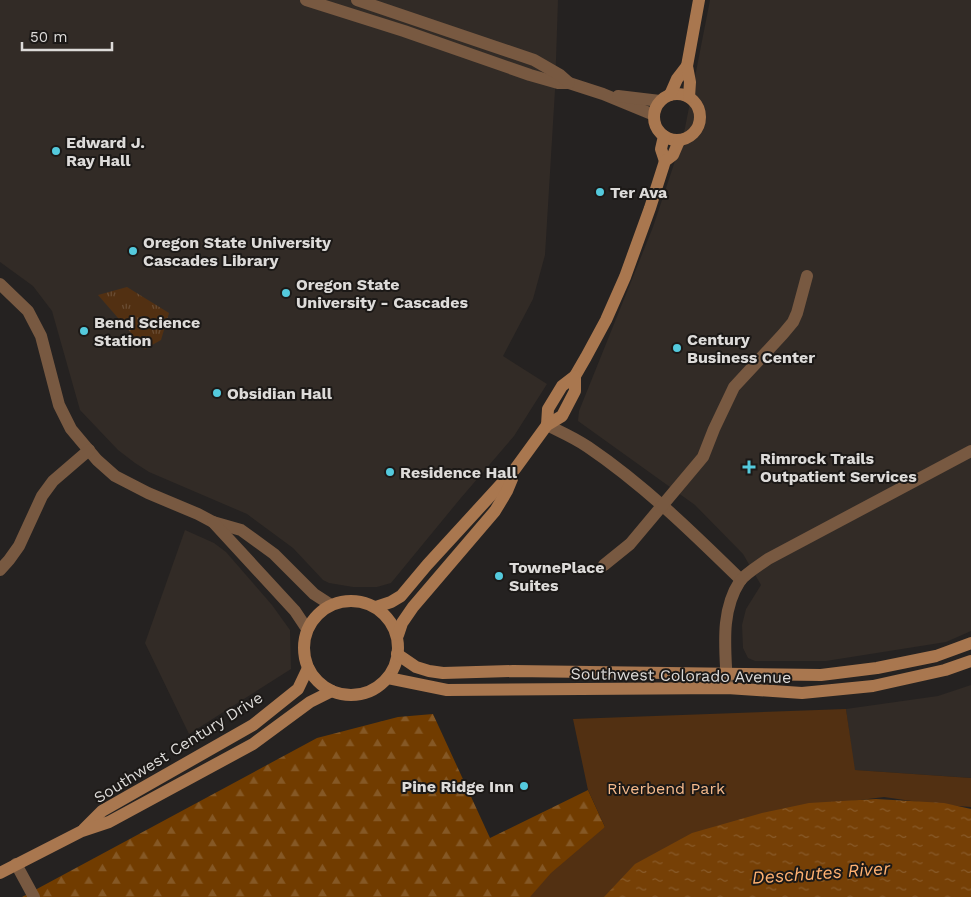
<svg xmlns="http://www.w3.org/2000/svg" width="971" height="897" viewBox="0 0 971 897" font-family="'Work Sans',sans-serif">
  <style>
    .built { fill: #322b26 }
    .grass { fill: url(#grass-tufts) }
    .forest { fill: url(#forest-firs) }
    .green { fill: #523012 }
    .water { fill: url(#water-ripples) }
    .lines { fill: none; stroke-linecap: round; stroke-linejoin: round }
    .street { stroke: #785941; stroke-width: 12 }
    .secondary { stroke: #a9774f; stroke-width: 12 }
    .poi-dot { fill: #54cadd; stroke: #1c1917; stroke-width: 2 }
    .labels { text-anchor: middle; stroke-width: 4; stroke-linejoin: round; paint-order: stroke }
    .poi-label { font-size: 16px; font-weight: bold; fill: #dddbd9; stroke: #1c1917; text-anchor: start }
    .street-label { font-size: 16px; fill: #dddbd9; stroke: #1c1917 }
    .park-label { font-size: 16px; fill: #f5ba8c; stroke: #1c1917 }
    .water-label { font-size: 18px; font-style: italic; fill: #ffb171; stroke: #1c1917 }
  </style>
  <defs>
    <pattern id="grass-tufts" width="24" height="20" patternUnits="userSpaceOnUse" patternTransform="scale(1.25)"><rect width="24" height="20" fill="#523012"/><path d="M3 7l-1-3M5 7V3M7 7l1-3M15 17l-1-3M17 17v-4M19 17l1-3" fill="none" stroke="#6a4d34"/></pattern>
    <pattern id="forest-firs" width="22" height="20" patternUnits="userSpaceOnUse" patternTransform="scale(1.25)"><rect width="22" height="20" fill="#713c00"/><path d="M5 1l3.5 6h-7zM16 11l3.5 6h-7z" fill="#855825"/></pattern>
    <pattern id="water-ripples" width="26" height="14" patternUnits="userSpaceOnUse" patternTransform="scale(1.25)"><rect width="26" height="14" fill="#764006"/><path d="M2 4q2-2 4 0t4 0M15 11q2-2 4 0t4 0" fill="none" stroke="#895b2a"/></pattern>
  </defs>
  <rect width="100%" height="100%" fill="#252221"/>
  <g class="built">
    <path d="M 0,0 L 558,0 L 555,90 L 545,255 L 533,299 L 503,356 L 547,384 L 514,436 L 460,499 L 391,583 L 377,587 L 353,587 L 329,583 L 323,580 L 293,548 L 247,514 L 149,472 L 135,463 L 118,450 L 80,410 L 52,311 L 33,286 L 0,262 Z"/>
    <path d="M 710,0 L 971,0 L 971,631 L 946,642 L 826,661 L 755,661 L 748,658 L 743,648 L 742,625 L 746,609 L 761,585 L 743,554 L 695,505 L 578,421 L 579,411 L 653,227 L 673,167 L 685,128 Z"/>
    <path d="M 185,530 L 214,543 L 226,552 L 272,605 L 290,630 L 291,669 L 189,734 L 145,643 Z"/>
    <path d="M 971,685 L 971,778 L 854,770 L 846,709 L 938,696 Z"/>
  </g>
  <path class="grass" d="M 127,287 L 169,313 L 161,340 L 145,349 L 98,295 Z"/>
  <path class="forest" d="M 433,714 L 490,838 L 588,790 L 605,827 L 573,897 L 22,897 L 317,738 L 398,717 Z"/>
  <path class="green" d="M 846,709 L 855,770 L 971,778 L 971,807 L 932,804 L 884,797 L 836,803 L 630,897 L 530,897 L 551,873 L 605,827 L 588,790 L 573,719 Z"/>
  <path class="water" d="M 876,799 L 944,803 L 971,809 L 971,897 L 604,897 L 635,864 L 692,833 L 762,813 L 809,803 Z"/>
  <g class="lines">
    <g class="street">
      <path d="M 306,0 L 404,31 L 530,75 L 558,83 L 569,83 L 603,94 L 654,115"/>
      <path d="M 357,0 L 534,60 L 560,75 L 569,83"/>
      <path d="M 618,96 L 660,101"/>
      <path d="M 0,284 L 28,311 L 41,336 L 59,405 L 71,429 L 97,460 L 115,476 L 148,493 L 198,514 L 213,522 L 241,530 L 274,554 L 314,594 L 331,605"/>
      <path d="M 547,425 C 561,432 575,438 588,447 C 644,485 693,533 741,580"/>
      <path d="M 213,522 L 295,611 L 307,629"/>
      <path d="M 604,565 L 630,544 L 703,457 L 714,429 L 734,387 L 783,334 L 793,322 L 797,313 L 807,276"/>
      <path d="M 0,570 L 9,560 L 19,546 L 42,496 L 53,481 L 89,450"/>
      <path d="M 727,688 C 726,652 719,613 740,581 C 746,573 760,565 768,559 L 971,451"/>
      <path d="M 16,864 L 34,897"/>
    </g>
    <g class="secondary">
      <circle cx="677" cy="117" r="23"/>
      <path d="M 670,95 L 677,79 L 687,66"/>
      <path d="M 689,97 L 690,82 L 687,66 L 699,0"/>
      <path d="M 664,136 L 661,149 L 665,161"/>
      <path d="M 547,425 L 548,409 L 562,386 L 575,376 L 586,357 L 606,320 L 625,277 L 650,208 L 665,161 L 673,155 L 679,141"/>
      <circle cx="351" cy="648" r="47"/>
      <path d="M 376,607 L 391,602 L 401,596 L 427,565 L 515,469 L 547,425 L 562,416 L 575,391 L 575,376"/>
      <path d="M 398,635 L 402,623 L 413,607 L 495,511 L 507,491 L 512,479"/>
      <path d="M 397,654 L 416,667 L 429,671 L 443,673 L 513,671 L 821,675 L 877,668 L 936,656 L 971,643"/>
      <path d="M 388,678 L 447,690 L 727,688 L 802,693 L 873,686 L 945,670 L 971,661"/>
      <path d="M 84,829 L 102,811 L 253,725 L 298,689 L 308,668"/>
      <path d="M 0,873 L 82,831 L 109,822 L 253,744 L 310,702 L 332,691"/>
    </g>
  </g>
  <g class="poi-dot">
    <circle cx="56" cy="151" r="5"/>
    <circle cx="600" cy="192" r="5"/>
    <circle cx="133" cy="251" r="5"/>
    <circle cx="286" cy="293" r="5"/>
    <circle cx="84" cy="331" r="5"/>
    <circle cx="677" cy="348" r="5"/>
    <circle cx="217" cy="393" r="5"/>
    <path d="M746.5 459.5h5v5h5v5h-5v5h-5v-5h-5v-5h5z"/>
    <circle cx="390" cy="472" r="5"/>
    <circle cx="499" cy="576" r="5"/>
    <circle cx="524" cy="786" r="5"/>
  </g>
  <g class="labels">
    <g class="poi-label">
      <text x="66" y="148">Edward J.<tspan x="66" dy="18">Ray Hall</tspan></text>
      <text x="610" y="198">Ter Ava</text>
      <text x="143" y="248">Oregon State University<tspan x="143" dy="18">Cascades Library</tspan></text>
      <text x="296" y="290">Oregon State<tspan x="296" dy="18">University - Cascades</tspan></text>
      <text x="94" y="328">Bend Science<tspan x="94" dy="18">Station</tspan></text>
      <text x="687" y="345">Century<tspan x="687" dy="18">Business Center</tspan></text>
      <text x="227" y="399">Obsidian Hall</text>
      <text x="760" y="464">Rimrock Trails<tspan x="760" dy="18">Outpatient Services</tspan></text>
      <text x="400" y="478">Residence Hall</text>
      <text x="509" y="573">TownePlace<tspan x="509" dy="18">Suites</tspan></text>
      <text x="514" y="792" text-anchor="end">Pine Ridge Inn</text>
    </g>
    <g class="street-label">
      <text transform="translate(681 675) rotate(1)" y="6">Southwest Colorado Avenue</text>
      <text transform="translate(178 747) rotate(-32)" y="6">Southwest Century Drive</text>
    </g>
    <g class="park-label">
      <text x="666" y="794">Riverbend Park</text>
    </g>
    <g class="water-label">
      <text transform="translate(821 873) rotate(-4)" y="6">Deschutes River</text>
    </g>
  </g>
  <path d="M22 42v8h90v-8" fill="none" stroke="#dddbd9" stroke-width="2.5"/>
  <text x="30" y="42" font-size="15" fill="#dddbd9" stroke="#1c1917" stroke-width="4" paint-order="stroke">50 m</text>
</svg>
